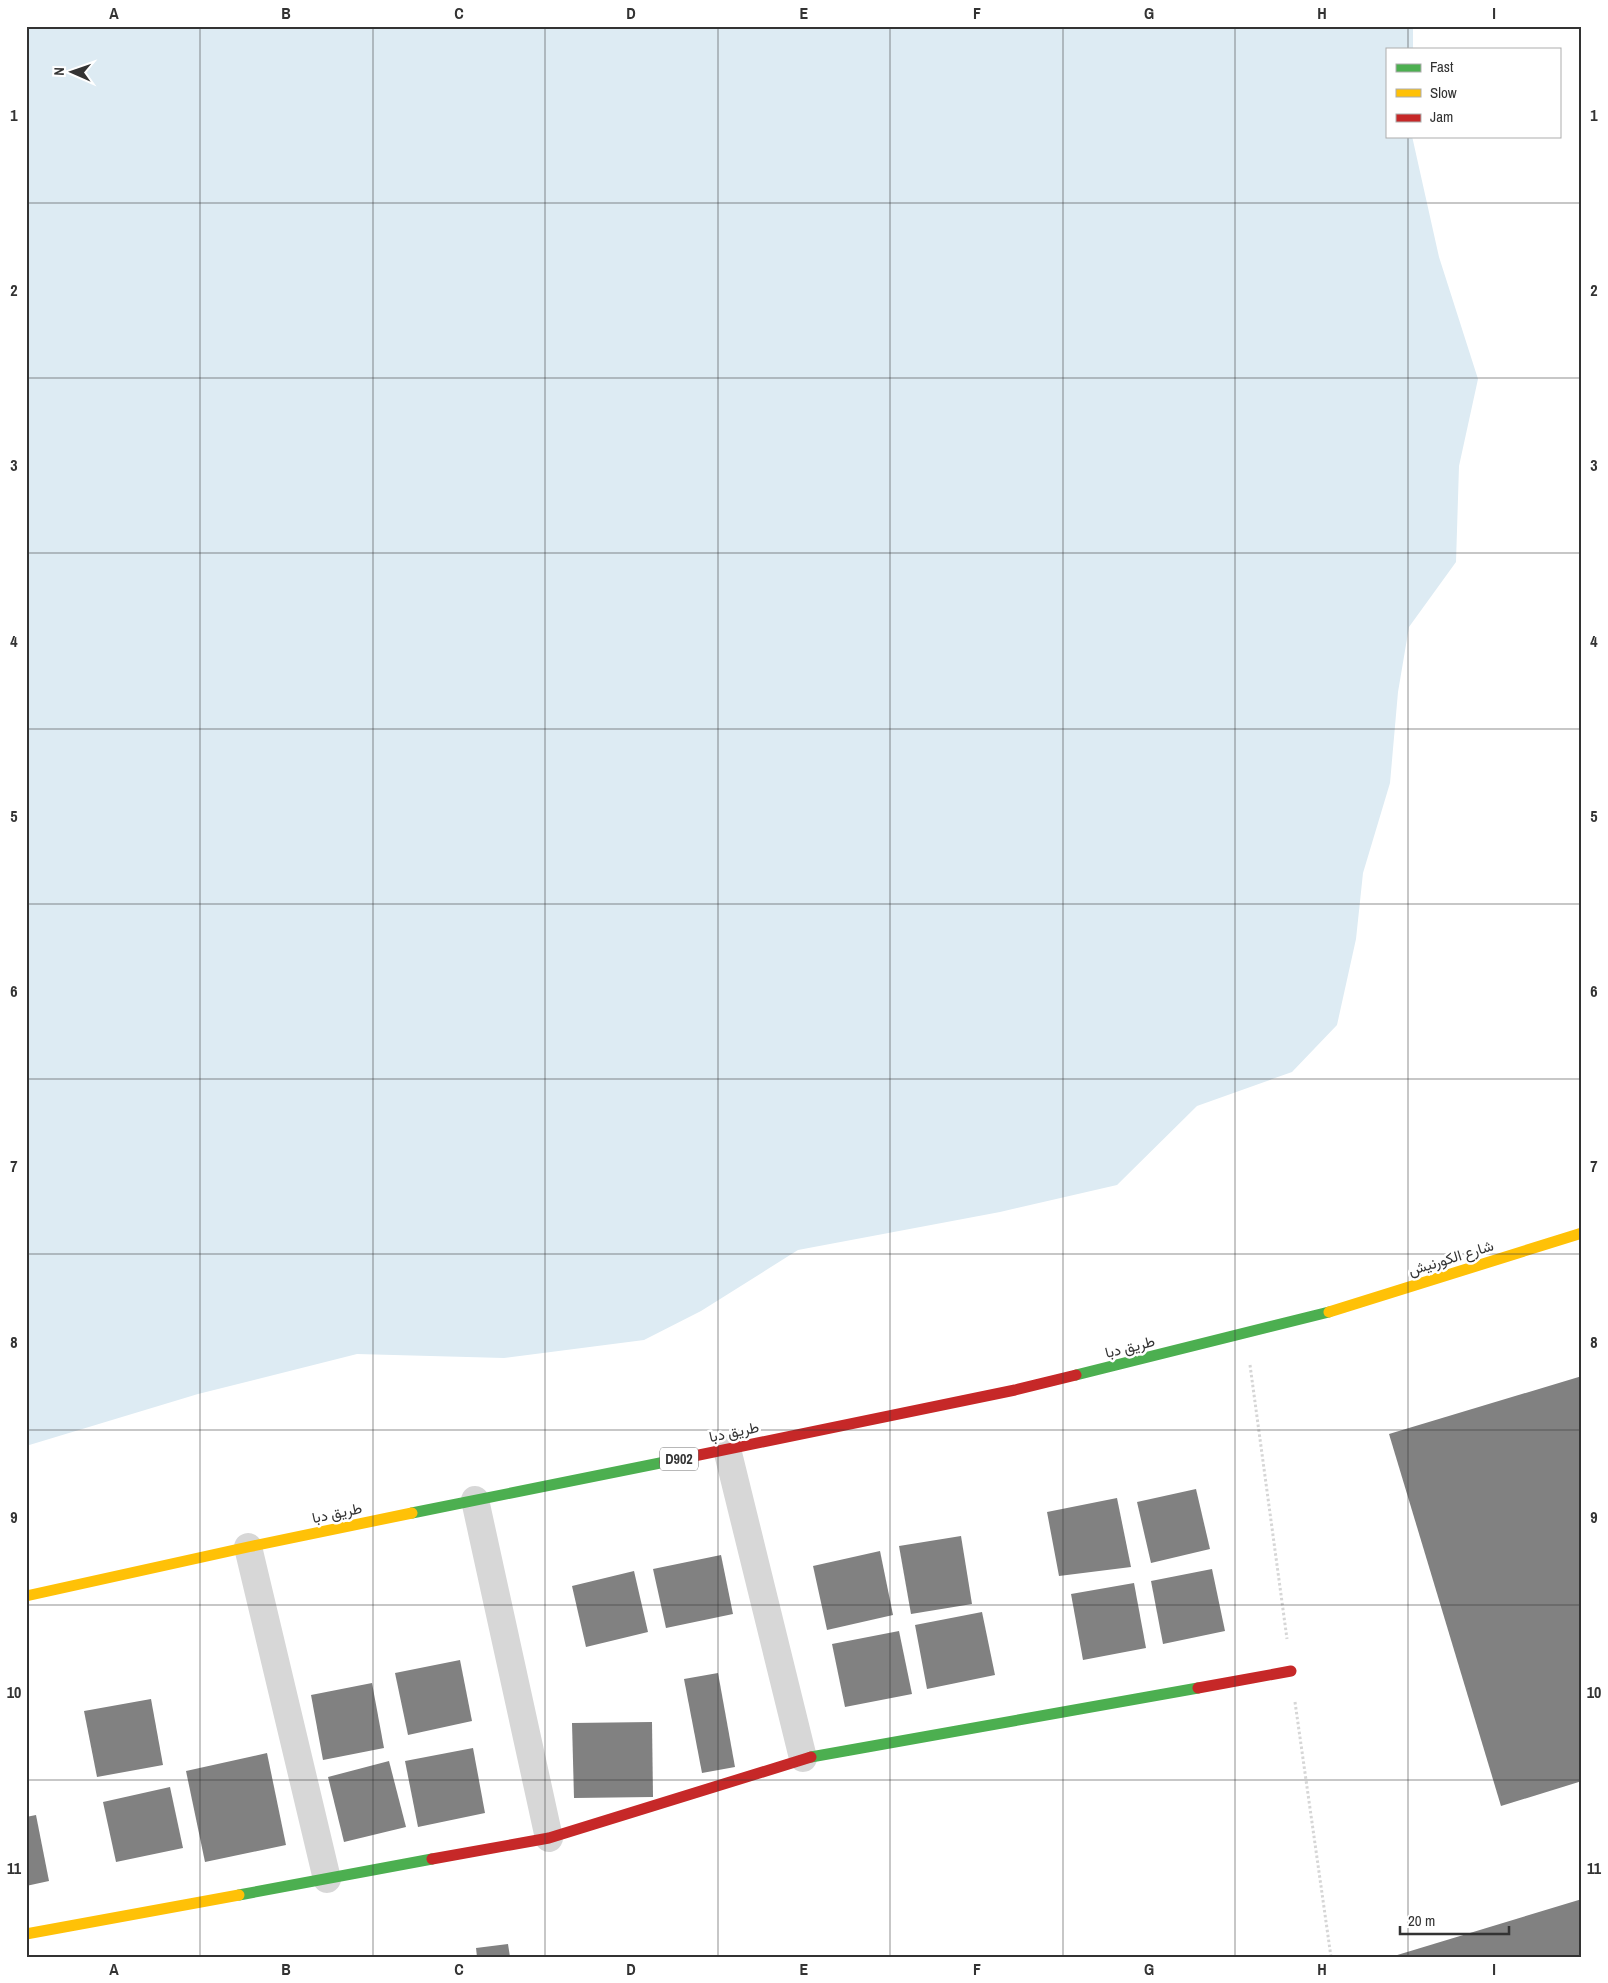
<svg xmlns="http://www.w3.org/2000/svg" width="1608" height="1983" viewBox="0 0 1608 1983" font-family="'Archivo Narrow',Vazirmatn,sans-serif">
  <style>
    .water { fill: #ddebf3 }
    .building { fill: #818181 }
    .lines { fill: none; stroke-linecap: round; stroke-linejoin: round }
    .path { stroke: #d6d6d6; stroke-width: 3; stroke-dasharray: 2.5 2.5; stroke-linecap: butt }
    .street { stroke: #d7d7d7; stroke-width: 28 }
    .fast { stroke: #4caf50; stroke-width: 11 }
    .slow { stroke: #ffc107; stroke-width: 11 }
    .jam { stroke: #c62828; stroke-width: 11 }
    .grid { fill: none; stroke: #333; stroke-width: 1; stroke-opacity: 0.55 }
    .labels { text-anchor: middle; stroke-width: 5; stroke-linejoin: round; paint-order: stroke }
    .shield { fill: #fff; stroke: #707070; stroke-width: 1 }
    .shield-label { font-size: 14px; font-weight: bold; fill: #333 }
    .street-label { font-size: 15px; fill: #333; stroke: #fff }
    .neatline { fill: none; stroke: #333; stroke-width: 2 }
    .grid-label { font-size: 16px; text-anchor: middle; font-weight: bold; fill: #333 }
  </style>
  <rect width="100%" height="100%" fill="#fff"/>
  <path class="water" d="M 26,26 L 1413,26 L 1413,49 L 1387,49 L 1387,136 L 1412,136 L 1439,257 L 1478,379 L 1459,466 L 1456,562 L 1409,627 L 1398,692 L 1390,783 L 1363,873 L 1356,939 L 1337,1025 L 1292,1072 L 1197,1106 L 1117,1185 L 1000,1212 L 798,1250 L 701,1311 L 644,1340 L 504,1358 L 357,1354 L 198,1394 L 26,1446 Z"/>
  <g class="building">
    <path d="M 1582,1376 L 1582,1781 L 1501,1806 L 1389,1434 Z"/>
    <path d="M 1196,1489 L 1210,1549 L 1151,1563 L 1137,1502 Z"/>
    <path d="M 1117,1498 L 1131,1567 L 1059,1576 L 1047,1512 Z"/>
    <path d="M 961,1536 L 972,1604 L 911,1614 L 899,1546 Z"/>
    <path d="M 880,1551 L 893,1615 L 827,1630 L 813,1566 Z"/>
    <path d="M 721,1555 L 733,1614 L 666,1628 L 653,1569 Z"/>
    <path d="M 1212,1569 L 1225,1631 L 1163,1644 L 1151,1581 Z"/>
    <path d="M 634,1571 L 648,1632 L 586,1647 L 572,1586 Z"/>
    <path d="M 1134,1583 L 1146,1648 L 1083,1660 L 1071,1594 Z"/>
    <path d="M 982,1612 L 995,1675 L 927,1689 L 915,1625 Z"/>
    <path d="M 899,1631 L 912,1694 L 845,1707 L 832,1644 Z"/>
    <path d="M 460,1660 L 472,1721 L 408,1735 L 395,1673 Z"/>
    <path d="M 718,1673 L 735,1767 L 702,1773 L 684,1679 Z"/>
    <path d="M 372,1683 L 384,1748 L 323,1760 L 311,1695 Z"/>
    <path d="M 151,1699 L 163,1765 L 97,1777 L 84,1711 Z"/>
    <path d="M 652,1722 L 653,1797 L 574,1798 L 572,1723 Z"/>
    <path d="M 473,1748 L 485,1813 L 418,1827 L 405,1761 Z"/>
    <path d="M 267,1753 L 286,1845 L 205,1862 L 186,1771 Z"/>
    <path d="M 389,1761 L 406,1827 L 344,1842 L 328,1777 Z"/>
    <path d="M 170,1787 L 183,1848 L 116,1862 L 103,1802 Z"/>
    <path d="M 36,1815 L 49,1881 L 26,1886 L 26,1817 Z"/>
    <path d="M 1582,1899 L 1582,1957 L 1394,1957 L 1394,1956 Z"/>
    <path d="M 508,1944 L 510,1957 L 477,1957 L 476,1948 Z"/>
  </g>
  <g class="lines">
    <g class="path">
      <path d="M 1250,1365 L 1287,1639"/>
      <path d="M 1295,1702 L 1331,1957"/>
    </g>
    <g class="street">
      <path d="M 727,1449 L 803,1758"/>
      <path d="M 475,1500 L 549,1838"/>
      <path d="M 248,1547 L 327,1879"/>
    </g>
    <g class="fast">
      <path d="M 1076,1375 L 1329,1312"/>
      <path d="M 412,1513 L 665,1462"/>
      <path d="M 811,1757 L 1198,1688"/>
      <path d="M 239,1895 L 432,1859"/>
    </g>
    <g class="slow">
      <path d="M 1329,1312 L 1582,1233"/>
      <path d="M 26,1596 L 248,1547 L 412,1513"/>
      <path d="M 26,1934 L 239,1895"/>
    </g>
    <g class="jam">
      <path d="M 665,1462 L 1015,1390 L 1076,1375"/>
      <path d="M 1198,1688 L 1291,1671"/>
      <path d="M 432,1859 L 549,1838 L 811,1757"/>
    </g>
  </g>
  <path class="grid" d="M 200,26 L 200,1957M 373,26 L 373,1957M 545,26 L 545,1957M 718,26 L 718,1957M 890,26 L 890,1957M 1063,26 L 1063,1957M 1235,26 L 1235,1957M 1408,26 L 1408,49M 1408,136 L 1408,1957M 26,203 L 1582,203M 26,378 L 1582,378M 26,553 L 1582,553M 26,729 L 1582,729M 26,904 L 1582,904M 26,1079 L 1582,1079M 26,1254 L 1582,1254M 26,1430 L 1582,1430M 26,1605 L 1582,1605M 26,1780 L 1582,1780"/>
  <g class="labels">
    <rect class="shield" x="660" y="1447.5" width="38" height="23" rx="4"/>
    <g class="shield-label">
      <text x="679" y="1464">D902</text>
    </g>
    <g class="street-label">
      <text transform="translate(1451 1258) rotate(-17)" y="5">شارع الكورنيش</text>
      <text transform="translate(1130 1347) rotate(-14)" y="5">طريق دبا</text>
      <text transform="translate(734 1432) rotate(-12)" y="5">طريق دبا</text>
      <text transform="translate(337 1513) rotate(-12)" y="5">طريق دبا</text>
    </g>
  </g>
  <rect width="1608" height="1983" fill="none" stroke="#ffffff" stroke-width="55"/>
  <rect x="1386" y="48" width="175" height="90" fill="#ffffff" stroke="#adadad"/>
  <rect x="1396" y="64" width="25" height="8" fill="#4caf50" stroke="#adadad"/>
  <text x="1430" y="72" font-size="15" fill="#333333">Fast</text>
  <rect x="1396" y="89" width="25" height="8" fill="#ffc107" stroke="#adadad"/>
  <text x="1430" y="98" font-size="15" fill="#333333">Slow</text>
  <rect x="1396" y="114" width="25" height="8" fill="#c62828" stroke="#adadad"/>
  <text x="1430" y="122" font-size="15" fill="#333333">Jam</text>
  <g transform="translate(72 72) rotate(272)" stroke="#ffffff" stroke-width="4" paint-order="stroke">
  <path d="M0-4L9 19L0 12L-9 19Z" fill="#333333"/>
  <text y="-8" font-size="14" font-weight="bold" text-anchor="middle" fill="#333333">N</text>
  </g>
  <path d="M1400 1926v8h109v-8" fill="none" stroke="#333333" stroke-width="2.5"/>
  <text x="1408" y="1926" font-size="15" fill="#333333" stroke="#ffffff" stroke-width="4" paint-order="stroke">20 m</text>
  <rect x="28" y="28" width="1552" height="1928" class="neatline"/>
  <g class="grid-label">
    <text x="114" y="19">A</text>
    <text x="286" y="19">B</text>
    <text x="459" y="19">C</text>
    <text x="631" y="19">D</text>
    <text x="804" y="19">E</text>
    <text x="977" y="19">F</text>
    <text x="1149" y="19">G</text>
    <text x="1322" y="19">H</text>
    <text x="1494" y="19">I</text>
    <text x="14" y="121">1</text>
    <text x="1594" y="121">1</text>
    <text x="14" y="296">2</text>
    <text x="1594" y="296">2</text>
    <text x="14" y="471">3</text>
    <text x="1594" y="471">3</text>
    <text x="14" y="647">4</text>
    <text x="1594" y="647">4</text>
    <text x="14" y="822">5</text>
    <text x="1594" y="822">5</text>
    <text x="14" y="997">6</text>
    <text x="1594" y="997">6</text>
    <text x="14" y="1172">7</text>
    <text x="1594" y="1172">7</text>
    <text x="14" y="1348">8</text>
    <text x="1594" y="1348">8</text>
    <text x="14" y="1523">9</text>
    <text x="1594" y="1523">9</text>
    <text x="14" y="1698">10</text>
    <text x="1594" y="1698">10</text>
    <text x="14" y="1874">11</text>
    <text x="1594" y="1874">11</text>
    <text x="114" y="1975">A</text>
    <text x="286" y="1975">B</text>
    <text x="459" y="1975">C</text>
    <text x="631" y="1975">D</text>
    <text x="804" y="1975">E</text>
    <text x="977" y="1975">F</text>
    <text x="1149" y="1975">G</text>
    <text x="1322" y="1975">H</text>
    <text x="1494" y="1975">I</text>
  </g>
</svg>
